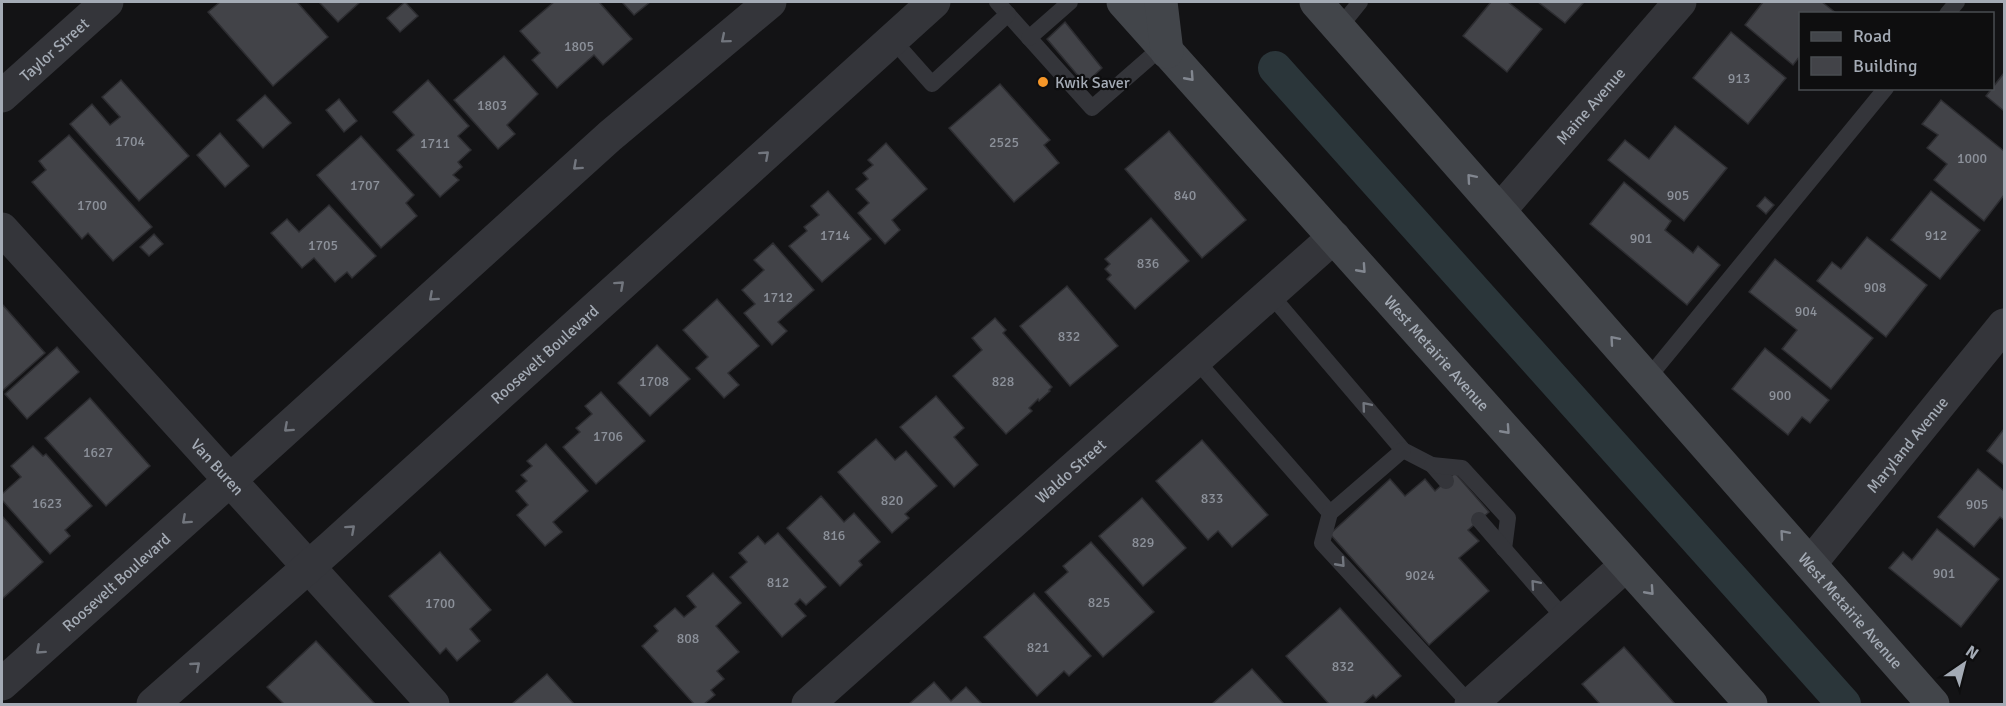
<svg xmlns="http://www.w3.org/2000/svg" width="2006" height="706" viewBox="0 0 2006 706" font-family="Signika,sans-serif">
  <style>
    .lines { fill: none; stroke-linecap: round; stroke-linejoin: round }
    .canal { stroke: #2b363a; stroke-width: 34 }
    .building { fill: #424348; stroke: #2d2d31; stroke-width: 1.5 }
    .service { stroke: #34353a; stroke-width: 16 }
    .minor { stroke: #34353a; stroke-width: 33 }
    .tertiary { stroke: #34353a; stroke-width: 33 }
    .secondary { stroke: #42454a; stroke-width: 33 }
    .oneway { stroke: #72767e }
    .oneway2 { stroke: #828790 }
    .poi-dot { fill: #f69729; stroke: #0e0e0f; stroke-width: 2 }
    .labels { text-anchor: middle; stroke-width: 4.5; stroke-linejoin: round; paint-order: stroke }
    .number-label { font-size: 14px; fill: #8c919a }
    .street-label { font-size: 16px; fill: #a4abb5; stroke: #0e0e0f }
    .poi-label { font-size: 16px; fill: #a4abb5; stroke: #0e0e0f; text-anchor: start }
  </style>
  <rect width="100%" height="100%" fill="#131315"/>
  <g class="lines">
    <path class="canal" d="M 1275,68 L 1844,704"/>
  </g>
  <g class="building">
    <path d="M 220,2 L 297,2 L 328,37 L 273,86 L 208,12 Z"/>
    <path d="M 319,2 L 360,2 L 338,22 Z"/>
    <path d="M 405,2 L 418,16 L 400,32 L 387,18 Z"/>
    <path d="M 554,2 L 599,2 L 632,39 L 603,65 L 594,55 L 557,88 L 532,60 L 540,53 L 520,31 Z"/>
    <path d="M 622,2 L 650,2 L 634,15 Z"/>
    <path d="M 1491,2 L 1508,2 L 1542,29 L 1507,72 L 1463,36 Z"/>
    <path d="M 1538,2 L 1584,2 L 1565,23 Z"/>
    <path d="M 1763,2 L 1822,2 L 1836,13 L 1800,14 L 1800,56 L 1793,65 L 1745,25 Z"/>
    <path d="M 1065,22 L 1102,68 L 1085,84 L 1047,39 Z"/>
    <path d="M 1731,32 L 1786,78 L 1748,124 L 1693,78 Z"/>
    <path d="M 504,56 L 538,94 L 507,125 L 515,134 L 498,149 L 454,100 Z"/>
    <path d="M 2004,73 L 2004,111 L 1986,96 Z"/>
    <path d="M 121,80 L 189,156 L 139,201 L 70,124 L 92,104 L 110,125 L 120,117 L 102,97 Z"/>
    <path d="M 428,80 L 469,126 L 458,136 L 471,150 L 458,162 L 462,167 L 453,175 L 459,180 L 440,197 L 397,150 L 414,135 L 393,112 Z"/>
    <path d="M 1000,84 L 1050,140 L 1044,145 L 1059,163 L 1014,202 L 949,128 Z"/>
    <path d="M 265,95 L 291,123 L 263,148 L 237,120 Z"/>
    <path d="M 339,99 L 357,121 L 344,132 L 326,110 Z"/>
    <path d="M 1941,100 L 2004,151 L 2004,195 L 1984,221 L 1934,180 L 1947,164 L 1927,148 L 1938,135 L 1922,124 Z"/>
    <path d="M 1675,126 L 1727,168 L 1684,221 L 1608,160 L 1625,140 L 1649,159 Z"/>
    <path d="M 1169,131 L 1246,220 L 1202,258 L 1125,169 Z"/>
    <path d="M 220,133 L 249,166 L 225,187 L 197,155 Z"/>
    <path d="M 69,135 L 152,227 L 113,261 L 88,233 L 82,239 L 32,182 L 46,170 L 39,161 Z"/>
    <path d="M 361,136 L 414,195 L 406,203 L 417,216 L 381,248 L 317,175 Z"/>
    <path d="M 886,143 L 927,189 L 892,220 L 900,230 L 885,244 L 858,213 L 869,203 L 856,189 L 868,179 L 863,173 L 873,165 L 868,160 Z"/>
    <path d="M 1624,182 L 1671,221 L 1665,230 L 1693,253 L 1698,246 L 1720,265 L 1687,305 L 1590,224 Z"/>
    <path d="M 828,191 L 871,239 L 822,282 L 789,246 L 807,231 L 804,227 L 819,215 L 811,206 Z"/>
    <path d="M 1931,191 L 1980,230 L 1940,279 L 1891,240 Z"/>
    <path d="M 1765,197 L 1774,205 L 1766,214 L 1757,206 Z"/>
    <path d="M 329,205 L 376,256 L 352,278 L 347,272 L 335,282 L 314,258 L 302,268 L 271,233 L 287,219 L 299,232 Z"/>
    <path d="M 1151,218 L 1189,261 L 1135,309 L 1107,279 L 1111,275 L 1105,269 L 1110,264 L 1105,259 Z"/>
    <path d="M 154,234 L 163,244 L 149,256 L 140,247 Z"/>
    <path d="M 1867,237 L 1927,285 L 1886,337 L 1817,281 L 1832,262 L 1841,269 Z"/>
    <path d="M 773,243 L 814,290 L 778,322 L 787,331 L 772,345 L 744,313 L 755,304 L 742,290 L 764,270 L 754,260 Z"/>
    <path d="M 1775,259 L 1873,338 L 1831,389 L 1782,349 L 1797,330 L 1749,292 Z"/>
    <path d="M 1067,286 L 1118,346 L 1070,386 L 1020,326 Z"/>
    <path d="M 717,299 L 759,346 L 728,373 L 739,385 L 724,398 L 696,368 L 708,357 L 683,330 Z"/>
    <path d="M 2,304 L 45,353 L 2,391 Z"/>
    <path d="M 995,318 L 1006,330 L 1003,333 L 1052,387 L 1049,390 L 1050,391 L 1039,401 L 1038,399 L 1029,408 L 1032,411 L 1006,434 L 953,376 L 982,350 L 972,338 Z"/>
    <path d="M 657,345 L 690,379 L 650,416 L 618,383 Z"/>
    <path d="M 57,347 L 79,372 L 27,419 L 5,394 Z"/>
    <path d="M 1765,348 L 1829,400 L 1810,423 L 1802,417 L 1788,435 L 1732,389 Z"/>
    <path d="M 601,392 L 645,441 L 596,484 L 563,447 L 580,432 L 576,428 L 592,414 L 585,406 Z"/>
    <path d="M 936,396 L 964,428 L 954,437 L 978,465 L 954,487 L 900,427 Z"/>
    <path d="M 90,398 L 150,466 L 106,506 L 45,438 Z"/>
    <path d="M 2004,429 L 2004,465 L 1987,451 Z"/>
    <path d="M 876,439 L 895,460 L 906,451 L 937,486 L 905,514 L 909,518 L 892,533 L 838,472 Z"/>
    <path d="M 1202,440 L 1268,515 L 1232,547 L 1218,531 L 1208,540 L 1156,481 Z"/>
    <path d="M 546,444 L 588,491 L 553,522 L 562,532 L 545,546 L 517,515 L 528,505 L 516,491 L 527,481 L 521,475 L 532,466 L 527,461 Z"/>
    <path d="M 33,446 L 43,456 L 46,454 L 92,506 L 65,530 L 70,536 L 50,554 L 2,500 L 2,494 L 21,477 L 11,466 Z"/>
    <path d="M 1978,469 L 2004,491 L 2004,520 L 2000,517 L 1974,547 L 1938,517 Z"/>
    <path d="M 1455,473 L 1489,512 L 1468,530 L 1479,541 L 1459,558 L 1489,591 L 1429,645 L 1330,534 L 1390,479 L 1405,496 L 1425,479 L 1435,491 Z"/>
    <path d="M 821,496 L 844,522 L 854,513 L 880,542 L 859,561 L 862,565 L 840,586 L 787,528 Z"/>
    <path d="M 1142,498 L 1186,548 L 1143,586 L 1099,536 Z"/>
    <path d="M 2,516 L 43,562 L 2,599 Z"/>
    <path d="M 1937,529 L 1999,579 L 1961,627 L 1889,568 L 1903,552 L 1912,560 Z"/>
    <path d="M 778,533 L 826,587 L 806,605 L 800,599 L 795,604 L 806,616 L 782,637 L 730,577 L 747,562 L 739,553 L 758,536 L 765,544 Z"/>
    <path d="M 1091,542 L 1154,612 L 1103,657 L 1045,592 L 1068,572 L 1063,566 Z"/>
    <path d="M 440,552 L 491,610 L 470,629 L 480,641 L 457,661 L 446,648 L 440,654 L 389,596 Z"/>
    <path d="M 713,573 L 741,603 L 716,626 L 739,652 L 717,671 L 724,679 L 711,690 L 715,695 L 704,704 L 694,704 L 642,646 L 658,631 L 654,626 L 675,608 L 684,617 L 696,607 L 687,596 Z"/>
    <path d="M 1034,593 L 1091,656 L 1069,676 L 1064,671 L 1037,696 L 984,637 Z"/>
    <path d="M 1340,608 L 1401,676 L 1376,698 L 1373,695 L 1363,704 L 1329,704 L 1286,656 Z"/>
    <path d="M 316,641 L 375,704 L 284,704 L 267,687 Z"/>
    <path d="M 1624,647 L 1675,704 L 1600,704 L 1582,684 Z"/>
    <path d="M 1252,669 L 1284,704 L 1212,704 Z"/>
    <path d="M 547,674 L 574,704 L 512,704 Z"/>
    <path d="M 934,682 L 951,701 L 966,687 L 982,704 L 909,704 Z"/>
  </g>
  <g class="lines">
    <g class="service">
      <path d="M 997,2 L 1092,108 L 1163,46"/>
      <path d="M 1947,14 L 1957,2"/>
      <path d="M 1339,28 L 1360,2"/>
      <path d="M 1029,38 L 1070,2"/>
      <path d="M 892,39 L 932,84 L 1008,14"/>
      <path d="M 1270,294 L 1403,450 L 1432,465 L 1446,481"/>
      <path d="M 1196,360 L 1330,513"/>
      <path d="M 1648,378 L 1886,88"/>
      <path d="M 1403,450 L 1330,513 L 1322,543 L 1470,704"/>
      <path d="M 1432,465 L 1462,468 L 1508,518 L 1504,549"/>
      <path d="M 1479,520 L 1565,619"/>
    </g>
    <g class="minor">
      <path id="s1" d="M 2,96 L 107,2"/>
      <path id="s2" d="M 1500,210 L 1680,2"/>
      <path id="s3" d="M 2,229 L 433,704"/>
      <path id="s4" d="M 1810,564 L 2004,325"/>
      <path id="s5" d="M 808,704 L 1334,237"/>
      <path d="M 1471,704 L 1626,565"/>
    </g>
    <g class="tertiary">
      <path id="s6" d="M 2,684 L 229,481 L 610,136 L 770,2"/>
      <path id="s7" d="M 153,704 L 331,547 L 934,2"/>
    </g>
    <g class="secondary">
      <path id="s8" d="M 1123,2 L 1751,704"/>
      <path d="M 1161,2 L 1167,52"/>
      <path id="s9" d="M 1316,2 L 1933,704"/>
    </g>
  </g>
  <defs><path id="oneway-chevron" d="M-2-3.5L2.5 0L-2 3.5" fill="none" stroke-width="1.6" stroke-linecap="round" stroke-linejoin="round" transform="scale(1.5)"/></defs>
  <g class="oneway">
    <use href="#oneway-chevron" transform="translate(725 39) rotate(140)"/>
    <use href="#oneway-chevron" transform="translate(765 155) rotate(-42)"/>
    <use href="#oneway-chevron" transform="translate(577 166) rotate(138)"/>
    <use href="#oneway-chevron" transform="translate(620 285) rotate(-42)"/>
    <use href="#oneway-chevron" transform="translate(433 297) rotate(138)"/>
    <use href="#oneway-chevron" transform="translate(1366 406) rotate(-130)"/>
    <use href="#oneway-chevron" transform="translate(288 428) rotate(138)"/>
    <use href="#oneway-chevron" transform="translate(186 520) rotate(138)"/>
    <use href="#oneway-chevron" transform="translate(351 529) rotate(-42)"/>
    <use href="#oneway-chevron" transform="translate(1341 563) rotate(48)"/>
    <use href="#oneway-chevron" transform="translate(1535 584) rotate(-131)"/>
    <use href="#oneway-chevron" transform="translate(40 650) rotate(138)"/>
    <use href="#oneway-chevron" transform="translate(196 666) rotate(-41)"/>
  </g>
  <g class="oneway2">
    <use href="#oneway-chevron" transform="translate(1190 77) rotate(48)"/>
    <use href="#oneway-chevron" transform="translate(1471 178) rotate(-131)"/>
    <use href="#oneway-chevron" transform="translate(1362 269) rotate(48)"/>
    <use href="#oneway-chevron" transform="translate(1614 340) rotate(-131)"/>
    <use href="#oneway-chevron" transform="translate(1506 430) rotate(48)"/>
    <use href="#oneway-chevron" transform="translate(1784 534) rotate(-131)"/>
    <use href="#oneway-chevron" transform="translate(1650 591) rotate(48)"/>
  </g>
  <circle class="poi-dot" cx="1043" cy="82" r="6"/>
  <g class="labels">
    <g class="number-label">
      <text x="579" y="51">1805</text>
      <text x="1739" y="83">913</text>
      <text x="492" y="110">1803</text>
      <text x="130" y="146">1704</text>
      <text x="1004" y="147">2525</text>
      <text x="435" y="148">1711</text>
      <text x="1972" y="163">1000</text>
      <text x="365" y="190">1707</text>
      <text x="1185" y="200">840</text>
      <text x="1678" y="200">905</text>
      <text x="92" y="210">1700</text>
      <text x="835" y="240">1714</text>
      <text x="1936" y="240">912</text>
      <text x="1641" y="243">901</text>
      <text x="323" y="250">1705</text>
      <text x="1148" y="268">836</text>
      <text x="1875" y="292">908</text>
      <text x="778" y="302">1712</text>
      <text x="1806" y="316">904</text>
      <text x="1069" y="341">832</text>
      <text x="654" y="386">1708</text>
      <text x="1003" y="386">828</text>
      <text x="1780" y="400">900</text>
      <text x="608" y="441">1706</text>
      <text x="98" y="457">1627</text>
      <text x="1212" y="503">833</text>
      <text x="892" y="505">820</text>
      <text x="47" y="508">1623</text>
      <text x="1977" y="509">905</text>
      <text x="834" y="540">816</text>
      <text x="1143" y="547">829</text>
      <text x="1944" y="578">901</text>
      <text x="1420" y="580">9024</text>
      <text x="778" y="587">812</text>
      <text x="1099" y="607">825</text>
      <text x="440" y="608">1700</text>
      <text x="688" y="643">808</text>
      <text x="1038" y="652">821</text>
      <text x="1343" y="671">832</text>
    </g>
    <g class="street-label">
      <text dy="6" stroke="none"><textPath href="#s1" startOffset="70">Taylor Street</textPath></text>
      <text dy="6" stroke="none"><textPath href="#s2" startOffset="138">Maine Avenue</textPath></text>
      <text dy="6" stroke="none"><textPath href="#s8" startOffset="471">West Metairie Avenue</textPath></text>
      <text dy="6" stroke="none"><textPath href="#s7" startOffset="525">Roosevelt Boulevard</textPath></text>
      <text dy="6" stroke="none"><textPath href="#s4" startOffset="154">Maryland Avenue</textPath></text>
      <text dy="6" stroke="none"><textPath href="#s3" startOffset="321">Van Buren</textPath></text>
      <text dy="6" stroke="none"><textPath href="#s5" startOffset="351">Waldo Street</textPath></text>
      <text dy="6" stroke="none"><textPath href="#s6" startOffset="153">Roosevelt Boulevard</textPath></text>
      <text dy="6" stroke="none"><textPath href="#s9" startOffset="810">West Metairie Avenue</textPath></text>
    </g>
    <g class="poi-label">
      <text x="1055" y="88">Kwik Saver</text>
    </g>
  </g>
  <rect width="2006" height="706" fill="none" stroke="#a4abb5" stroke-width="6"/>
  <rect x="1799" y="12" width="195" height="78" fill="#0e0e0f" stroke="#4a4d51" stroke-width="1.5"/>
  <rect x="1811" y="32" width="30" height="9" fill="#42454a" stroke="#4a4d51" stroke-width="1.5"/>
  <text x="1853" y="42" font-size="18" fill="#a4abb5">Road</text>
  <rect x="1811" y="57" width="30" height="18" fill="#424348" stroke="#4a4d51" stroke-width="1.5"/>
  <text x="1853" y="72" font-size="18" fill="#a4abb5">Building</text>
  <g transform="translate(1964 664) rotate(35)" stroke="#0e0e0f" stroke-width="4.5" paint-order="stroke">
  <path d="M0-4.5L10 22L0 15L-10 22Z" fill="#a4abb5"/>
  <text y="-9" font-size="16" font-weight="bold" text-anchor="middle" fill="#a4abb5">N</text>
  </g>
</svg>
